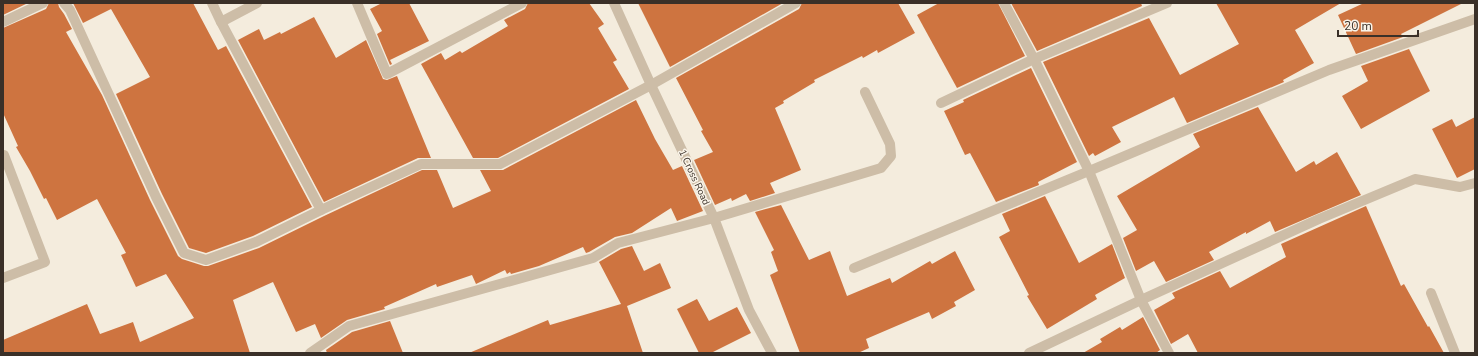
<svg xmlns="http://www.w3.org/2000/svg" width="1478" height="356" viewBox="0 0 1478 356" font-family="'Nunito Sans',sans-serif">
  <style>
    .building { fill: #ce7440 }
    .lines { fill: none; stroke-linecap: round; stroke-linejoin: round }
    .minor { stroke: #cdbda7; stroke-width: 10 }
    .labels { text-anchor: middle; stroke-width: 3; stroke-linejoin: round; paint-order: stroke }
    .street-label { font-size: 10px; fill: #3a3028; stroke: #fbf5ea }
  </style>
  <rect width="100%" height="100%" fill="#f4ecdd"/>
  <g class="building">
    <path d="M 3,3 L 28,3 L 3,15 Z"/>
    <path d="M 49,3 L 58,3 L 59,7 L 64,14 L 72,29 L 66,32 L 102,95 L 150,200 L 178,256 L 182,259 L 204,266 L 208,266 L 259,248 L 324,216 L 422,170 L 437,170 L 453,208 L 491,191 L 480,170 L 503,170 L 636,100 L 655,139 L 673,170 L 682,166 L 703,211 L 677,221 L 671,208 L 632,233 L 615,237 L 589,252 L 586,253 L 583,247 L 539,266 L 511,274 L 510,272 L 507,274 L 505,270 L 476,284 L 472,275 L 437,287 L 436,284 L 384,307 L 385,309 L 347,320 L 321,338 L 315,324 L 296,332 L 273,282 L 233,300 L 250,353 L 3,353 L 3,340 L 87,304 L 100,334 L 133,322 L 140,342 L 194,318 L 166,274 L 136,287 L 121,255 L 126,253 L 97,199 L 57,220 L 46,198 L 44,199 L 30,171 L 16,147 L 18,146 L 3,113 L 3,28 L 46,9 Z"/>
    <path d="M 73,3 L 193,3 L 218,50 L 226,46 L 312,207 L 253,236 L 206,253 L 189,248 L 162,194 L 116,94 L 150,77 L 111,9 L 83,23 Z"/>
    <path d="M 382,3 L 409,3 L 429,41 L 390,60 L 392,64 L 390,65 L 377,34 L 382,31 L 370,9 Z"/>
    <path d="M 528,3 L 589,3 L 604,24 L 598,28 L 617,60 L 613,62 L 629,89 L 498,158 L 473,158 L 421,64 L 441,53 L 445,60 L 460,51 L 462,53 L 508,26 L 504,20 L 525,9 Z"/>
    <path d="M 638,3 L 783,3 L 670,67 Z"/>
    <path d="M 802,3 L 898,3 L 915,33 L 878,53 L 877,50 L 863,58 L 862,56 L 814,80 L 815,82 L 783,101 L 784,103 L 775,108 L 801,170 L 770,183 L 775,193 L 750,201 L 746,194 L 732,201 L 731,198 L 715,205 L 694,160 L 713,152 L 701,131 L 703,130 L 676,78 L 799,9 Z"/>
    <path d="M 939,3 L 998,3 L 1025,56 L 957,88 L 917,15 Z"/>
    <path d="M 1011,3 L 1141,3 L 1142,6 L 1037,51 Z"/>
    <path d="M 1216,3 L 1341,3 L 1295,30 L 1314,63 L 1283,80 L 1284,82 L 1187,123 L 1174,97 L 1112,127 L 1121,142 L 1095,156 L 1093,153 L 1089,156 L 1043,62 L 1149,18 L 1180,75 L 1239,44 Z"/>
    <path d="M 1364,3 L 1463,3 L 1401,34 L 1403,37 L 1356,54 L 1338,15 Z"/>
    <path d="M 314,17 L 336,58 L 366,40 L 383,79 L 387,80 L 397,76 L 431,158 L 418,158 L 324,202 L 238,40 L 259,29 L 264,40 L 280,32 L 281,34 Z"/>
    <path d="M 1409,49 L 1430,91 L 1361,129 L 1342,96 L 1368,81 L 1361,66 Z"/>
    <path d="M 1031,68 L 1077,162 L 1038,182 L 1039,185 L 996,202 L 970,153 L 965,155 L 944,111 L 964,102 L 963,100 Z"/>
    <path d="M 1258,107 L 1296,172 L 1314,161 L 1316,165 L 1337,152 L 1361,195 L 1275,232 L 1270,221 L 1246,234 L 1246,232 L 1209,252 L 1214,260 L 1166,282 L 1154,261 L 1136,271 L 1123,238 L 1137,230 L 1117,196 L 1200,147 L 1193,134 Z"/>
    <path d="M 1475,117 L 1475,169 L 1457,178 L 1432,129 L 1452,119 L 1456,127 Z"/>
    <path d="M 1045,196 L 1079,263 L 1112,244 L 1125,278 L 1095,295 L 1097,299 L 1047,329 L 1027,296 L 1029,295 L 999,237 L 1010,231 L 1002,214 Z"/>
    <path d="M 781,205 L 809,260 L 830,251 L 847,296 L 890,278 L 892,283 L 930,261 L 932,264 L 955,251 L 975,290 L 954,302 L 956,306 L 932,319 L 929,312 L 866,339 L 869,348 L 858,353 L 800,353 L 770,275 L 778,271 L 771,252 L 774,250 L 755,212 Z"/>
    <path d="M 1366,206 L 1401,286 L 1404,284 L 1428,327 L 1429,326 L 1444,353 L 1198,353 L 1188,334 L 1171,344 L 1154,310 L 1175,298 L 1172,293 L 1220,271 L 1230,288 L 1286,257 L 1281,244 Z"/>
    <path d="M 632,246 L 644,271 L 660,263 L 671,288 L 627,306 L 643,353 L 469,353 L 548,320 L 550,325 L 621,304 L 599,262 L 621,249 Z"/>
    <path d="M 697,299 L 709,321 L 737,307 L 751,333 L 711,353 L 699,353 L 677,309 Z"/>
    <path d="M 1143,317 L 1160,350 L 1156,353 L 1083,353 L 1102,342 L 1100,339 L 1120,327 L 1122,330 Z"/>
    <path d="M 390,321 L 403,353 L 327,353 L 326,350 L 352,332 Z"/>
  </g>
  <g class="lines">
    <g class="minor">
      <path d="M 64,3 L 70,10 L 156,197 L 184,253 L 206,260 L 256,242 L 321,210 L 221,22 L 212,3"/>
      <path d="M 357,3 L 387,74 L 522,3"/>
      <path d="M 614,3 L 651,85 L 714,218 L 749,310 L 772,353"/>
      <path d="M 1004,3 L 1034,59 L 1089,171 L 1141,300 L 1169,353"/>
      <path d="M 3,22 L 43,3"/>
      <path d="M 221,22 L 257,3"/>
      <path d="M 941,103 L 1034,59 L 1167,3"/>
      <path d="M 321,210 L 421,164 L 500,164 L 651,85 L 796,3"/>
      <path d="M 854,268 L 1089,171 L 1329,70 L 1475,19"/>
      <path d="M 3,278 L 45,262 L 4,155"/>
      <path d="M 1431,293 L 1455,353"/>
      <path d="M 310,353 L 349,326 L 593,258 L 618,243 L 714,218 L 881,168 L 891,156 L 890,144 L 865,92"/>
      <path d="M 1029,353 L 1141,300 L 1319,219 L 1415,179 L 1460,187 L 1475,183"/>
    </g>
  </g>
  <g class="labels">
    <g class="street-label">
      <text transform="translate(695 177) rotate(65)" y="4">1 Cross Road</text>
    </g>
  </g>
  <rect width="1478" height="356" fill="none" stroke="#3a3028" stroke-width="8"/>
  <path d="M1338 30v6h80v-6" fill="none" stroke="#3a3028" stroke-width="2"/>
  <text x="1344" y="30" font-size="12" fill="#3a3028" stroke="#fbf5ea" stroke-width="3" paint-order="stroke">20 m</text>
</svg>
